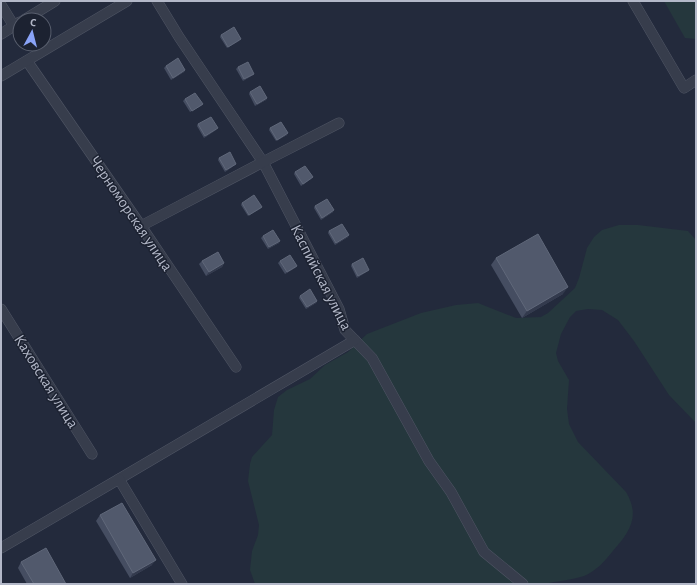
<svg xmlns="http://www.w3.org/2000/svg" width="697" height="585" viewBox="0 0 697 585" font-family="'Alegreya Sans',sans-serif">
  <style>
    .green { fill: #25373d }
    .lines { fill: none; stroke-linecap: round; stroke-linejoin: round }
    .minor-casing { stroke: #4f5564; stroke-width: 11 }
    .minor { stroke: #373d4c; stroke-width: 10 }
    .wall { fill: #454d61 }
    .shaded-wall { fill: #333a4d }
    .building { fill: #51596c; stroke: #60687a }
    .labels { text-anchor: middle; stroke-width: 3; stroke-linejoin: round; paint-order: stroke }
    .street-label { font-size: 16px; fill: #b3b8c8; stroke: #1c2231 }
  </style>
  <rect width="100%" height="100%" fill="#232a3c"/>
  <g class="green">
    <path d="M 664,1 L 696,1 L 696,39 L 685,38 Z"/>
    <path d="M 619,225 L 638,225 L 688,231 L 696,240 L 696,423 L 669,395 L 634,341 L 618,320 L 602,310 L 588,309 L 576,311 L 570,317 L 561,334 L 556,353 L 558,361 L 569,380 L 567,409 L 569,424 L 578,442 L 626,492 C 641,517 629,533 612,552 C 604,562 596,571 584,576 C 572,580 557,581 544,584 L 255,584 L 250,570 L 252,551 L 258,535 L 259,525 L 248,481 L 250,464 L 252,457 L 272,435 L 274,410 L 278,397 L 287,390 L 310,379 L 325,365 L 348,352 L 367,334 L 421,313 L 456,305 L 478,303 L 516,318 L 541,317 L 548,313 L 575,288 L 579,278 L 587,248 L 594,237 L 602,230 Z"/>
  </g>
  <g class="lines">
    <defs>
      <g id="minor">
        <path d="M 157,1 L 179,37 L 263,162 L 339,309 L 345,330 L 372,358 L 429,461 L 451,492 L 484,552 L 523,584"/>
        <path d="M 633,1 L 684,88 L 696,80"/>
        <path d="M 1,5 L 14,26"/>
        <path d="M 24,20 L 55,1"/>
        <path d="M 1,34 L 20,22"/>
        <path d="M 27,61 L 141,226 L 236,367"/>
        <path d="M 1,76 L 127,1"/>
        <path d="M 141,226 L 263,162 L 339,123"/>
        <path d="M 1,309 L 92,454"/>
        <path d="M 119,479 L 355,340"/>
        <path d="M 1,548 L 119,479 L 182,584"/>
      </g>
    </defs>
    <use href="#minor" class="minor-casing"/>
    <use href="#minor" class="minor"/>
  </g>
  <g class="wall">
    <path d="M 221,35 L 239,41 L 227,48 L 220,37 Z"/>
    <path d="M 166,66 L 185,70 L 184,72 L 171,80 L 164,68 Z"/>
    <path d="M 238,67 L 254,74 L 253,75 L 243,81 L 236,69 Z"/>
    <path d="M 250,92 L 267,98 L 266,100 L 255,106 L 249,94 Z"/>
    <path d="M 185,99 L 203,104 L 201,106 L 190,112 L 183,101 Z"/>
    <path d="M 198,124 L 216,130 L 204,138 L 197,126 Z"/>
    <path d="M 270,128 L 287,135 L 276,141 L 269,130 Z"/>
    <path d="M 219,158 L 236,164 L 235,165 L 225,172 L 218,160 Z"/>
    <path d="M 295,172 L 311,179 L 301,186 L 294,174 Z"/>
    <path d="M 242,203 L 262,207 L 260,209 L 248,216 L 241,205 Z"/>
    <path d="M 315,206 L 333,212 L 321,220 L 314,208 Z"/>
    <path d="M 329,231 L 348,237 L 335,245 L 328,233 Z"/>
    <path d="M 263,236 L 279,243 L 268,249 L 261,238 Z"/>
    <path d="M 496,258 L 563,294 L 522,318 L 491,265 Z"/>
    <path d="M 202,261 L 224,263 L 222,267 L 206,276 L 199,264 Z"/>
    <path d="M 280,261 L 297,266 L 295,268 L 285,274 L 278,263 Z"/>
    <path d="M 352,264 L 368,271 L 357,278 L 351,266 Z"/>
    <path d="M 300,296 L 317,301 L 316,303 L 306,309 L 299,298 Z"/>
    <path d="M 100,515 L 152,565 L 130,578 L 96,521 Z"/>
    <path d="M 21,562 L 66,584 L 27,584 L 18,568 Z"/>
  </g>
  <g class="shaded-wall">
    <path d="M 241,39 L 239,41 L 227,48 L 228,47 Z"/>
    <path d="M 185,70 L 184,72 L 171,80 L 173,78 Z"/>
    <path d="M 254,74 L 253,75 L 243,81 L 244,79 Z"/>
    <path d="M 267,98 L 266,100 L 255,106 L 257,104 Z"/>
    <path d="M 218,128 L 216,130 L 204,138 L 205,136 Z"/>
    <path d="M 288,133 L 287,135 L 276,141 L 277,140 Z"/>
    <path d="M 236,164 L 235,165 L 225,172 L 226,170 Z"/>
    <path d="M 313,177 L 311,179 L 301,186 L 303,184 Z"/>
    <path d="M 262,207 L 260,209 L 248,216 L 249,215 Z"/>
    <path d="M 334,210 L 333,212 L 321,220 L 322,218 Z"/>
    <path d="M 349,235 L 348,237 L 335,245 L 336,243 Z"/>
    <path d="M 280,241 L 279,243 L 268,249 L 269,247 Z"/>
    <path d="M 224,263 L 222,267 L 206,276 L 209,272 Z"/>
    <path d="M 297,266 L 295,268 L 285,274 L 287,272 Z"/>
    <path d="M 369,270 L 368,271 L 357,278 L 358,276 Z"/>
    <path d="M 568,287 L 563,294 L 522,318 L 527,311 Z"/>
    <path d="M 317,301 L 316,303 L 306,309 L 307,307 Z"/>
    <path d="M 156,560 L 152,565 L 130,578 L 133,573 Z"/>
  </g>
  <g class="building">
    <path d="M 234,27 L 241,39 L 228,47 L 221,35 Z"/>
    <path d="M 178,58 L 185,70 L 173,78 L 166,66 Z"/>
    <path d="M 248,62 L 254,74 L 244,79 L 238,67 Z"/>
    <path d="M 260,86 L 267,98 L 257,104 L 250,92 Z"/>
    <path d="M 195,93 L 203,104 L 192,111 L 185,99 Z"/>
    <path d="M 211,117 L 218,128 L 205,136 L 198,124 Z"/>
    <path d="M 281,122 L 288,133 L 277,140 L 270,128 Z"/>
    <path d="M 230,152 L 236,164 L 226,170 L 219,158 Z"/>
    <path d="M 305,166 L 313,177 L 303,184 L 295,172 Z"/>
    <path d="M 254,195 L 262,207 L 249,215 L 242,203 Z"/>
    <path d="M 327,199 L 334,210 L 322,218 L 315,206 Z"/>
    <path d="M 342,224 L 349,235 L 336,243 L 329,231 Z"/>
    <path d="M 273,230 L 280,241 L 269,247 L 263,236 Z"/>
    <path d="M 538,234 L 568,287 L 527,311 L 496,258 Z"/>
    <path d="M 218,252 L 224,263 L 209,272 L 202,261 Z"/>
    <path d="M 290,255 L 297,266 L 287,272 L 280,261 Z"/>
    <path d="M 363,258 L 369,270 L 358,276 L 352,264 Z"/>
    <path d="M 310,289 L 317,301 L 307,307 L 300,296 Z"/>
    <path d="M 122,503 L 156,560 L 133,573 L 100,515 Z"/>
    <path d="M 46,548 L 66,584 L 34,584 L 21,562 Z"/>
  </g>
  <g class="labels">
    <g class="street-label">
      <text transform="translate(132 213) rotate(56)" y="6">Черноморская улица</text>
      <text transform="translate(322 277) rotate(63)" y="6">Каспийская улица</text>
      <text transform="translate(47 381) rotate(58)" y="6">Каховская улица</text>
    </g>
  </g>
  <rect width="697" height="585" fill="none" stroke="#b3b8c8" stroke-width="4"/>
  <g transform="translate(32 32) rotate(7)"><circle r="19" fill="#1c2231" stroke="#585e6d"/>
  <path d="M0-3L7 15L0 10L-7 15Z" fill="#89a3f7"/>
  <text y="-6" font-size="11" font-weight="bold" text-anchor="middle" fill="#b3b8c8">С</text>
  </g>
</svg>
